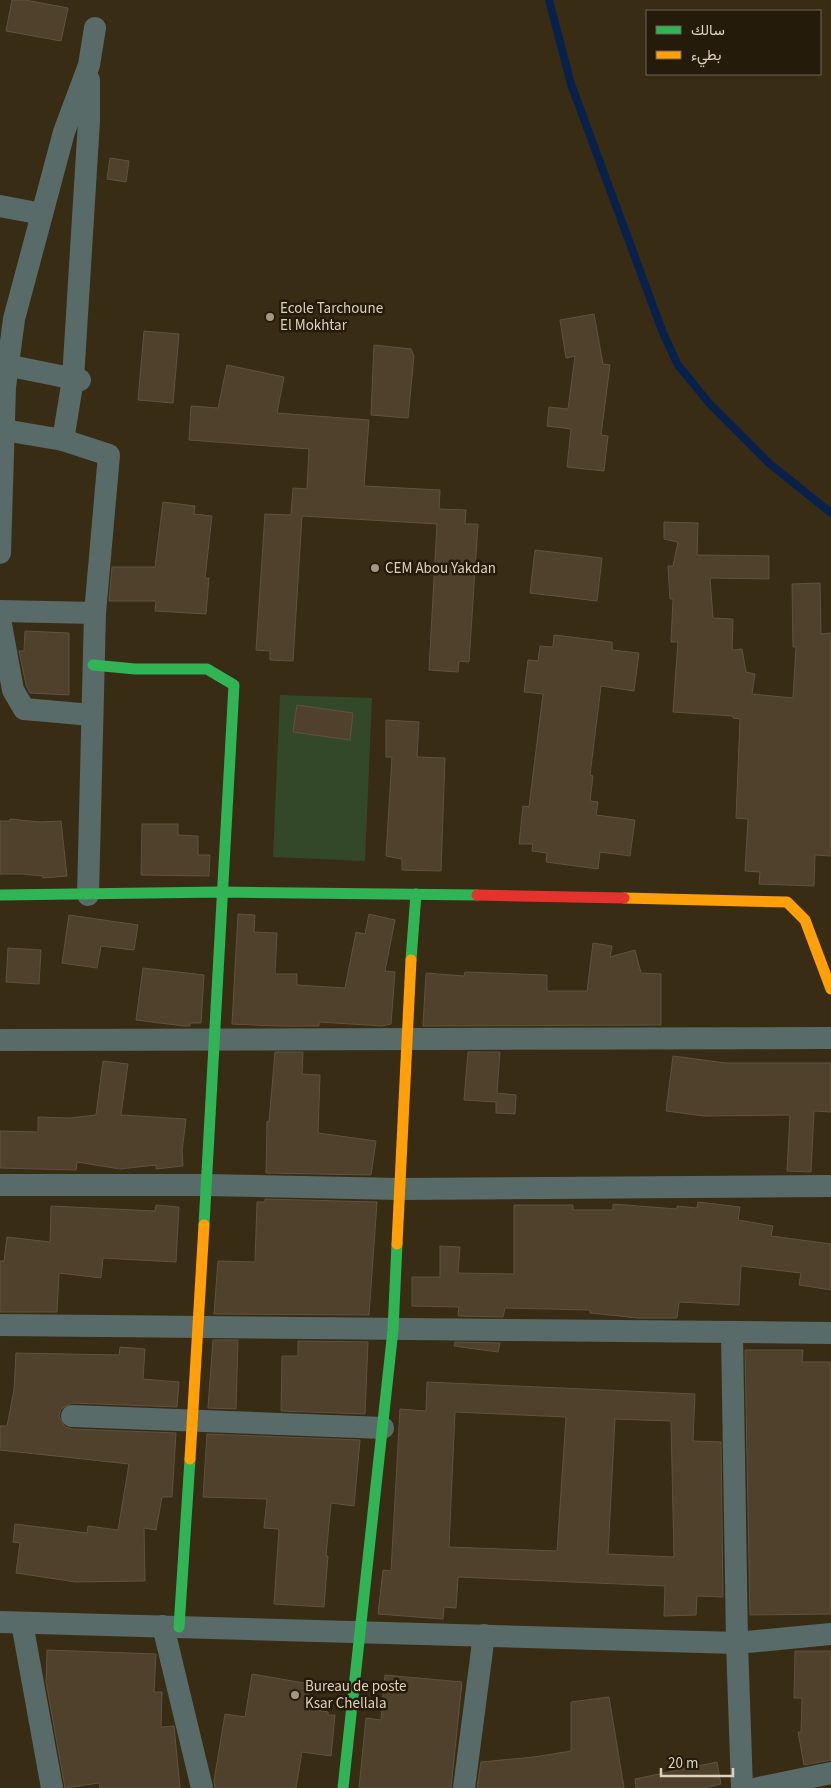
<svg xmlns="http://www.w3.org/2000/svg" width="831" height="1788" viewBox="0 0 831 1788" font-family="'Source Sans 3',Vazirmatn,sans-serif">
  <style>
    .green { fill: #334829 }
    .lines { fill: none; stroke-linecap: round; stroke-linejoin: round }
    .stream { stroke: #09214a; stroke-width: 8 }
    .building { fill: #50412d; stroke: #5f5243; fill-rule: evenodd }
    .street { stroke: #586b68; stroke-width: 22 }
    .fast { stroke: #30b455; stroke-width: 11 }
    .slow { stroke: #ff9f0a; stroke-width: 11 }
    .jam { stroke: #e5322d; stroke-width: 11 }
    .poi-dot { fill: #a49782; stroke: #251b0b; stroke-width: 2 }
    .labels { text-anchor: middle; stroke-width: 5; stroke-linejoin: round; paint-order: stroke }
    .poi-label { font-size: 15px; fill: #ded1bc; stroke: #251b0b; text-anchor: start }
  </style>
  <rect width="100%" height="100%" fill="#382c15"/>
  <path class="green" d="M 280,695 L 372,698 L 365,861 L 273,857 Z"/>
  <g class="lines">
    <path class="stream" d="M 549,0 L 571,84 L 663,333 L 678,365 L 709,403 L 770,464 L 831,513"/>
  </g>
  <g class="building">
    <path d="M 12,0 L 25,0 L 68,8 L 61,41 L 6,31 Z"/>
    <path d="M 110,158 L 129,161 L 126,182 L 107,179 Z"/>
    <path d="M 594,314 L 603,364 L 610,365 L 601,435 L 608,436 L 604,471 L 567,467 L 571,429 L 547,426 L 549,407 L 568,409 L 575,356 L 566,358 L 560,320 Z"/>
    <path d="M 144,331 L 179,334 L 173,403 L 138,400 Z"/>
    <path d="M 374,345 L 411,349 L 414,356 L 408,418 L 371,415 Z"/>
    <path d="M 227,365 L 284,377 L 277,413 L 369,420 L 364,486 L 440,490 L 439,509 L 466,510 L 465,524 L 478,524 L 469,662 L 459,661 L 458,672 L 429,670 L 437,524 L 302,516 L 293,661 L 270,660 L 270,651 L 256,650 L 265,514 L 291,515 L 293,488 L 307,489 L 309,449 L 189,440 L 191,406 L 218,408 Z"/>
    <path d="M 163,502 L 195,506 L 194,514 L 212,516 L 205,578 L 209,578 L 206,614 L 155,611 L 156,601 L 109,601 L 112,567 L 155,567 Z"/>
    <path d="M 664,522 L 698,523 L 697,555 L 769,556 L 769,579 L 710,578 L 713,618 L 733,619 L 732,650 L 742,649 L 746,672 L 755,674 L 752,694 L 793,698 L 796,647 L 793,647 L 792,584 L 820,583 L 821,634 L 831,633 L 831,856 L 815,855 L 814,886 L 759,884 L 760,872 L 745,871 L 748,819 L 736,818 L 740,719 L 733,718 L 733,716 L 673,712 L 678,642 L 671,642 L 673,599 L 670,599 L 668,566 L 673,566 L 678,542 L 664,539 Z"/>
    <path d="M 535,550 L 602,558 L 597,601 L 530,593 Z"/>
    <path d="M 25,631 L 69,633 L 69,695 L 30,693 L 26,685 L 19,651 L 24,651 Z"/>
    <path d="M 554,635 L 612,642 L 612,650 L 639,653 L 634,691 L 601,686 L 590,775 L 593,776 L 590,801 L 598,802 L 596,815 L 635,820 L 630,856 L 600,852 L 598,869 L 546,862 L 547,853 L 532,851 L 533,844 L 519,844 L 523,806 L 529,807 L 543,694 L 524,692 L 528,660 L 538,661 L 540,646 L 553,647 Z"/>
    <path d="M 297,705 L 353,713 L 350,740 L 293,732 Z"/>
    <path d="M 386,720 L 419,722 L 417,757 L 445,758 L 441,871 L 402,870 L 402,859 L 386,856 L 392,757 L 386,757 Z"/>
    <path d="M 10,819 L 40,822 L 61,821 L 67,876 L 43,878 L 43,876 L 22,874 L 0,874 L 0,821 L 10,821 Z"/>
    <path d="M 142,824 L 178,824 L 178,835 L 198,836 L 198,855 L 210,855 L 209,876 L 141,875 Z"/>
    <path d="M 238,914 L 255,915 L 254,932 L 277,933 L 275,974 L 297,974 L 297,985 L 345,988 L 356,932 L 365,934 L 369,914 L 395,920 L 385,971 L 395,972 L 391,1024 L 382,1026 L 319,1022 L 319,1026 L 277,1026 L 232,1024 Z"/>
    <path d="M 69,915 L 138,925 L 134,950 L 101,946 L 97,968 L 62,963 Z"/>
    <path d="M 593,943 L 612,946 L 610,957 L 635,950 L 641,973 L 661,974 L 661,1025 L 423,1026 L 426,973 L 464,976 L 465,972 L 547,975 L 547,991 L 587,991 Z"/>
    <path d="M 8,948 L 41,950 L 39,984 L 6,982 Z"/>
    <path d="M 143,968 L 204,975 L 201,1023 L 190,1023 L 190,1026 L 184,1026 L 136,1020 Z"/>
    <path d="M 275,1052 L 303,1052 L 302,1074 L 320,1075 L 318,1133 L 376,1141 L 371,1175 L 266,1173 L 267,1121 L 269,1122 Z"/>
    <path d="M 468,1052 L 500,1052 L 497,1093 L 516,1095 L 515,1114 L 496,1113 L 496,1102 L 464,1100 Z"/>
    <path d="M 673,1056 L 726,1063 L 831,1063 L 831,1112 L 814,1111 L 811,1172 L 787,1171 L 790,1115 L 704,1116 L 666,1111 Z"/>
    <path d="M 103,1061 L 128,1064 L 121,1115 L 186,1119 L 182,1151 L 183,1166 L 156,1169 L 156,1165 L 120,1169 L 77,1162 L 76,1170 L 0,1168 L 0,1131 L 38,1132 L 38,1117 L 70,1118 L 96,1115 Z"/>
    <path d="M 265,1199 L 377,1202 L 369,1315 L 214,1314 L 218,1261 L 255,1262 L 257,1202 L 265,1202 Z"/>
    <path d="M 698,1202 L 740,1207 L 738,1220 L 773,1226 L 771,1236 L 831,1244 L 831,1290 L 799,1285 L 801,1273 L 741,1266 L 739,1305 L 679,1302 L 677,1318 L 638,1318 L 590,1313 L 590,1310 L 505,1308 L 503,1317 L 458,1316 L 459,1307 L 412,1306 L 412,1277 L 440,1277 L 440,1246 L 460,1247 L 458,1273 L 514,1274 L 514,1205 L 573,1205 L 573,1210 L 613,1210 L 613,1204 L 677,1209 L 677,1206 L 697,1208 Z"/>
    <path d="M 156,1205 L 179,1207 L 176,1262 L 103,1258 L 101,1278 L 59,1273 L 57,1312 L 0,1312 L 0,1261 L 4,1261 L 7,1237 L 50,1242 L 51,1206 L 155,1211 Z"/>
    <path d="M 213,1340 L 238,1340 L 236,1409 L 208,1408 Z"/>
    <path d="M 298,1341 L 368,1342 L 365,1414 L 281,1411 L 282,1356 L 298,1356 Z"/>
    <path d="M 455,1342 L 500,1343 L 498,1352 L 454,1346 Z"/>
    <path d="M 120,1347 L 145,1349 L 143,1379 L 179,1382 L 177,1407 L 72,1403 L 61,1409 L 59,1416 L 65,1427 L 72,1429 L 176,1433 L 172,1497 L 162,1497 L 156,1530 L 144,1528 L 145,1581 L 76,1582 L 16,1573 L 20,1543 L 13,1542 L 15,1524 L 87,1533 L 88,1526 L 118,1530 L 129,1464 L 0,1450 L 0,1426 L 7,1426 L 14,1390 L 16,1353 L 119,1355 Z"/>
    <path d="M 745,1350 L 803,1350 L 802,1362 L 831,1362 L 831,1614 L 750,1615 Z"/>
    <path d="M 427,1382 L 695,1394 L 693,1441 L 721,1442 L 723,1597 L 697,1596 L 696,1615 L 664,1616 L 665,1586 L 458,1577 L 456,1608 L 444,1607 L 443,1619 L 378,1614 L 383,1570 L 391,1571 L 400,1409 L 426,1411 ZM 455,1412 L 566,1417 L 557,1551 L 449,1547 ZM 615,1419 L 671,1421 L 674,1557 L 608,1554 Z"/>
    <path d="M 207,1434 L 360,1440 L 354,1506 L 331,1503 L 326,1556 L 328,1556 L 324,1607 L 274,1604 L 279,1529 L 264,1528 L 267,1499 L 203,1497 Z"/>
    <path d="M 47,1650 L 156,1654 L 154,1692 L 162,1692 L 161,1727 L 174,1726 L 180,1788 L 100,1788 L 99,1783 L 65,1788 L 46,1682 Z"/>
    <path d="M 795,1651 L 831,1651 L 831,1760 L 804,1765 L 798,1732 L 801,1732 L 802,1698 L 794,1698 Z"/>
    <path d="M 252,1674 L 310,1684 L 306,1708 L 328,1712 L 328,1715 L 335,1715 L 331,1756 L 302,1752 L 296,1788 L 215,1788 L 214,1781 L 225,1714 L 245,1717 Z"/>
    <path d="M 385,1675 L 462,1682 L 451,1788 L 359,1788 L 366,1718 L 381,1720 Z"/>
    <path d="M 609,1697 L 624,1788 L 477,1788 L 481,1762 L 534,1757 L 571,1751 L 571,1702 Z"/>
    <path d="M 717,1762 L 721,1784 L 704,1788 L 636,1788 L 635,1779 Z"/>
  </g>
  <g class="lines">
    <g class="street">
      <path d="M 0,206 L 42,214"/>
      <path d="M 0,367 L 6,365 L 80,380"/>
      <path d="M 4,430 L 63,440 L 109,455 L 95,613 L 88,895"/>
      <path d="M 63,440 L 73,379 L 89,121 L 89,80"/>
      <path d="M 0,553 L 5,387 L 14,319 L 64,132 L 89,65 L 95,28"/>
      <path d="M 0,611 L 95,613"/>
      <path d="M 0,619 L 13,690 L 24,709 L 92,715"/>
      <path d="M 0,1040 L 831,1038"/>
      <path d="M 0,1185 L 206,1185 L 400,1189 L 831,1186"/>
      <path d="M 0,1325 L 831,1333"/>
      <path d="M 732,1333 L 737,1643 L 742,1788"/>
      <path d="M 72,1416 L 383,1428"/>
      <path d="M 0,1622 L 737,1643 L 831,1634"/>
      <path d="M 22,1623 L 52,1788"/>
      <path d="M 163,1626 L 202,1788"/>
      <path d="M 464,1788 L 484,1635"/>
      <path d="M 758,1788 L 831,1773"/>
    </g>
    <g class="fast">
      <path d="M 93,665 L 135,669 L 207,669 L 234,685 L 204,1225"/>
      <path d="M 0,895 L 222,892 L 477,895"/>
      <path d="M 411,960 L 416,894"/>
      <path d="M 179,1627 L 190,1459"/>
      <path d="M 343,1788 L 393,1330 L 397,1244"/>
    </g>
    <g class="slow">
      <path d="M 624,898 L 787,902 L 805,920 L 831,989"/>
      <path d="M 397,1244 L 411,960"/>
      <path d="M 190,1459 L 204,1225"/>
    </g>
    <path class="jam" d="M 477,895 L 624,898"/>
  </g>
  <g class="poi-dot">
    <circle cx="270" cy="317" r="5"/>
    <circle cx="375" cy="568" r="5"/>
    <circle cx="295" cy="1695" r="5"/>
  </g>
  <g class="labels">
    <g class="poi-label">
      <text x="280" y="313">Ecole Tarchoune<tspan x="280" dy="17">El Mokhtar</tspan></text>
      <text x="385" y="573">CEM Abou Yakdan</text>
      <text x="305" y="1691">Bureau de poste<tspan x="305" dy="17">Ksar Chellala</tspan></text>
    </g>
  </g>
  <rect x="646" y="10" width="175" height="65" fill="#251b0b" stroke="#6f6452"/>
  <rect x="656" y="26" width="25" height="8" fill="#30b455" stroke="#6f6452"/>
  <text x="691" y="35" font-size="15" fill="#ded1bc">سالك</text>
  <rect x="656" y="51" width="25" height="8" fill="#ff9f0a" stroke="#6f6452"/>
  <text x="691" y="60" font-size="15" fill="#ded1bc">بطيء</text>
  <path d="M661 1768v8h72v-8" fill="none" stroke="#ded1bc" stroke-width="2.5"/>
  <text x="668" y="1768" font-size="15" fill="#ded1bc" stroke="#251b0b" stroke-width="4" paint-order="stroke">20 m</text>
</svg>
